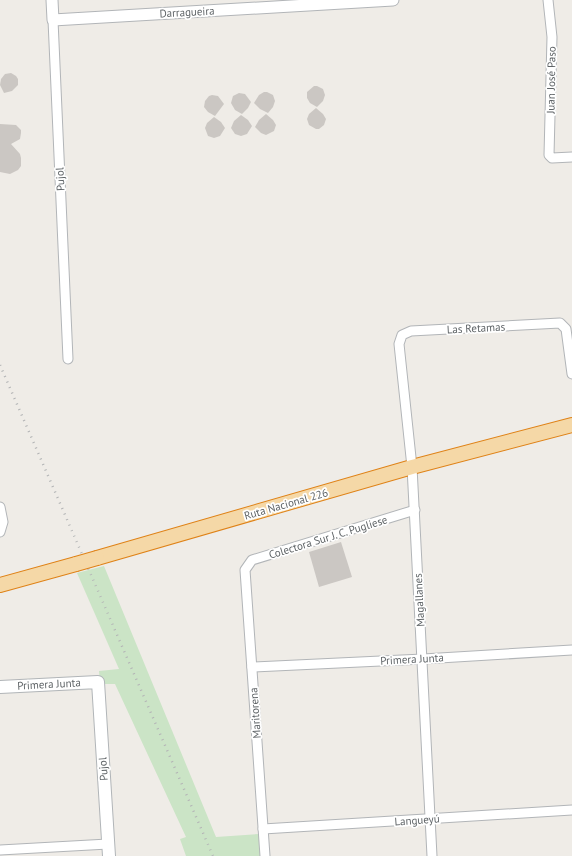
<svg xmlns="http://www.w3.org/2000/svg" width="572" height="856" viewBox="0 0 572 856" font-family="'PT Sans',sans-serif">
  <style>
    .green { fill: #cbe4c6 }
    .building { fill: #cbc7c3 }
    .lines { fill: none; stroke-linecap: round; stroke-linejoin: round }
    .minor-casing { stroke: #b2b5b8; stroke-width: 11 }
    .tertiary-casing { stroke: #b2b5b8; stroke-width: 13 }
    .secondary-casing { stroke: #b1b5b8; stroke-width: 14 }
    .trunk-casing { stroke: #df8217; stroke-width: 16 }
    .minor { stroke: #fff; stroke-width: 9 }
    .tertiary { stroke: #fff; stroke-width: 11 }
    .secondary { stroke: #fff; stroke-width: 12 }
    .trunk { stroke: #f5d8a7; stroke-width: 14 }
    .rail { stroke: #b4b5b6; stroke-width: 2.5; stroke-dasharray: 1 5; stroke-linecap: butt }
    .trunk-bridge-casing { stroke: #df8217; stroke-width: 16; stroke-linecap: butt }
    .trunk-bridge { stroke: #f5d8a7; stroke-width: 14 }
    .labels { text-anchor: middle; stroke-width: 3.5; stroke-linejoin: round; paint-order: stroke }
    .street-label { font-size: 11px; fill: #5e6366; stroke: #fff }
  </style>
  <rect width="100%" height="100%" fill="#efece7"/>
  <path class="green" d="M 104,566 L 216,837 L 259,834 L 261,856 L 186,856 L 180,839 L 186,837 L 115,684 L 100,684 L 99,671 L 119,669 L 77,573 Z"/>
  <g class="building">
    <path d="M 11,73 L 16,76 L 18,79 L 18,85 L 12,91 L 4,93 L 0,85 L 1,79 L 5,74 Z"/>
    <path d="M 314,86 L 317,86 L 323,89 L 325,95 L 323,101 L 317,107 L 310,103 L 307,98 L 307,92 Z"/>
    <path d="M 264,92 L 267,92 L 273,95 L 275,101 L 273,107 L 268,113 L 260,109 L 254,103 L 259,95 Z"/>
    <path d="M 239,93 L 245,94 L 251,102 L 248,108 L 242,114 L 235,110 L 231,103 L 233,96 Z"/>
    <path d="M 212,95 L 218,96 L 224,104 L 215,116 L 208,112 L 204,107 L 205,101 L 209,96 Z"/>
    <path d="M 316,108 L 323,114 L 326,119 L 324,125 L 319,129 L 316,129 L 309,125 L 307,119 L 309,114 Z"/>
    <path d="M 266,114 L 273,120 L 276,125 L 274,131 L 266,135 L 261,133 L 255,127 L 259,120 Z"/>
    <path d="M 241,115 L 248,120 L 252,126 L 247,134 L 241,136 L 235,134 L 231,128 L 234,121 Z"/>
    <path d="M 214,117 L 221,122 L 225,128 L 220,136 L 214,138 L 208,136 L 205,128 L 207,123 Z"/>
    <path d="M 0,124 L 16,125 L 21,130 L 21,133 L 20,139 L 11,144 L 20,154 L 21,158 L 21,166 L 18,170 L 10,174 L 0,172 Z"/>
    <path d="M 341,542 L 352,577 L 319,587 L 309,552 Z"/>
  </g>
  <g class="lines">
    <defs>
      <g id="minor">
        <path d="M 548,0 L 552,37 L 549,155 L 552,158 L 572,157"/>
        <path d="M 53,20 L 68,359"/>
        <path d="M 0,507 L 3,522 L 0,532"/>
        <path d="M 252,667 L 423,659 L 572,650"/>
        <path d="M 263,829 L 572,810"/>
        <path d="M 0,850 L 108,844"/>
        <path d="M 265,856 L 245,570 L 252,560 L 415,510"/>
        <path d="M 432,856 L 412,467 L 399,344 L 402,335 L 411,331 L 560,323 L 566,329 L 572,374"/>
      </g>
      <path id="tertiary" d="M 52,0 L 53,20 L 393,0"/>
      <path id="secondary" d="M 0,687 L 98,682 L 109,856"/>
      <g id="trunk">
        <path d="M 97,558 L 412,467 L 572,425"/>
        <path d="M 0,585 L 76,564"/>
      </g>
    </defs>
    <use href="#minor" class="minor-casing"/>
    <use href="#tertiary" class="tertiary-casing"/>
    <use href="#secondary" class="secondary-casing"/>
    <use href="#trunk" class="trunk-casing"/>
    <use href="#minor" class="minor"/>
    <use href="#tertiary" class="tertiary"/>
    <use href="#secondary" class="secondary"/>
    <use href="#trunk" class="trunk"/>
    <path class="rail" d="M 0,365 L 213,856"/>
    <defs>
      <path id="trunk-bridge" d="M 76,564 L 97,558"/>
    </defs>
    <use href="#trunk-bridge" class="trunk-bridge-casing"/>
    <use href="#trunk-bridge" class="trunk-bridge"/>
  </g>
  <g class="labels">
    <g class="street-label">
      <text transform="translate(187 12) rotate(-3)" y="4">Darragueira</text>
      <text transform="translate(551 80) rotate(-89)" y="4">Juan José Paso</text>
      <text transform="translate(60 179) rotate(-93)" y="4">Pujol</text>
      <text transform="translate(476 328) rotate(-3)" y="4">Las Retamas</text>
      <text transform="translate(286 504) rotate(-16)" y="4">Ruta Nacional 226</text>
      <text transform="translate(328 537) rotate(-17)" y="4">Colectora Sur J. C. Pugliese</text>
      <text transform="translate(419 600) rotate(-93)" y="4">Magallanes</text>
      <text transform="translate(412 659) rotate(-3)" y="4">Primera Junta</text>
      <text transform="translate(49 684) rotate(-3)" y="4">Primera Junta</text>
      <text transform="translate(255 713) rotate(-94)" y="4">Maritorena</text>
      <text transform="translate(103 769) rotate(-94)" y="4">Pujol</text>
      <text transform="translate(417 820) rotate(-4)" y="4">Langueyú</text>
    </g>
  </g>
</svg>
